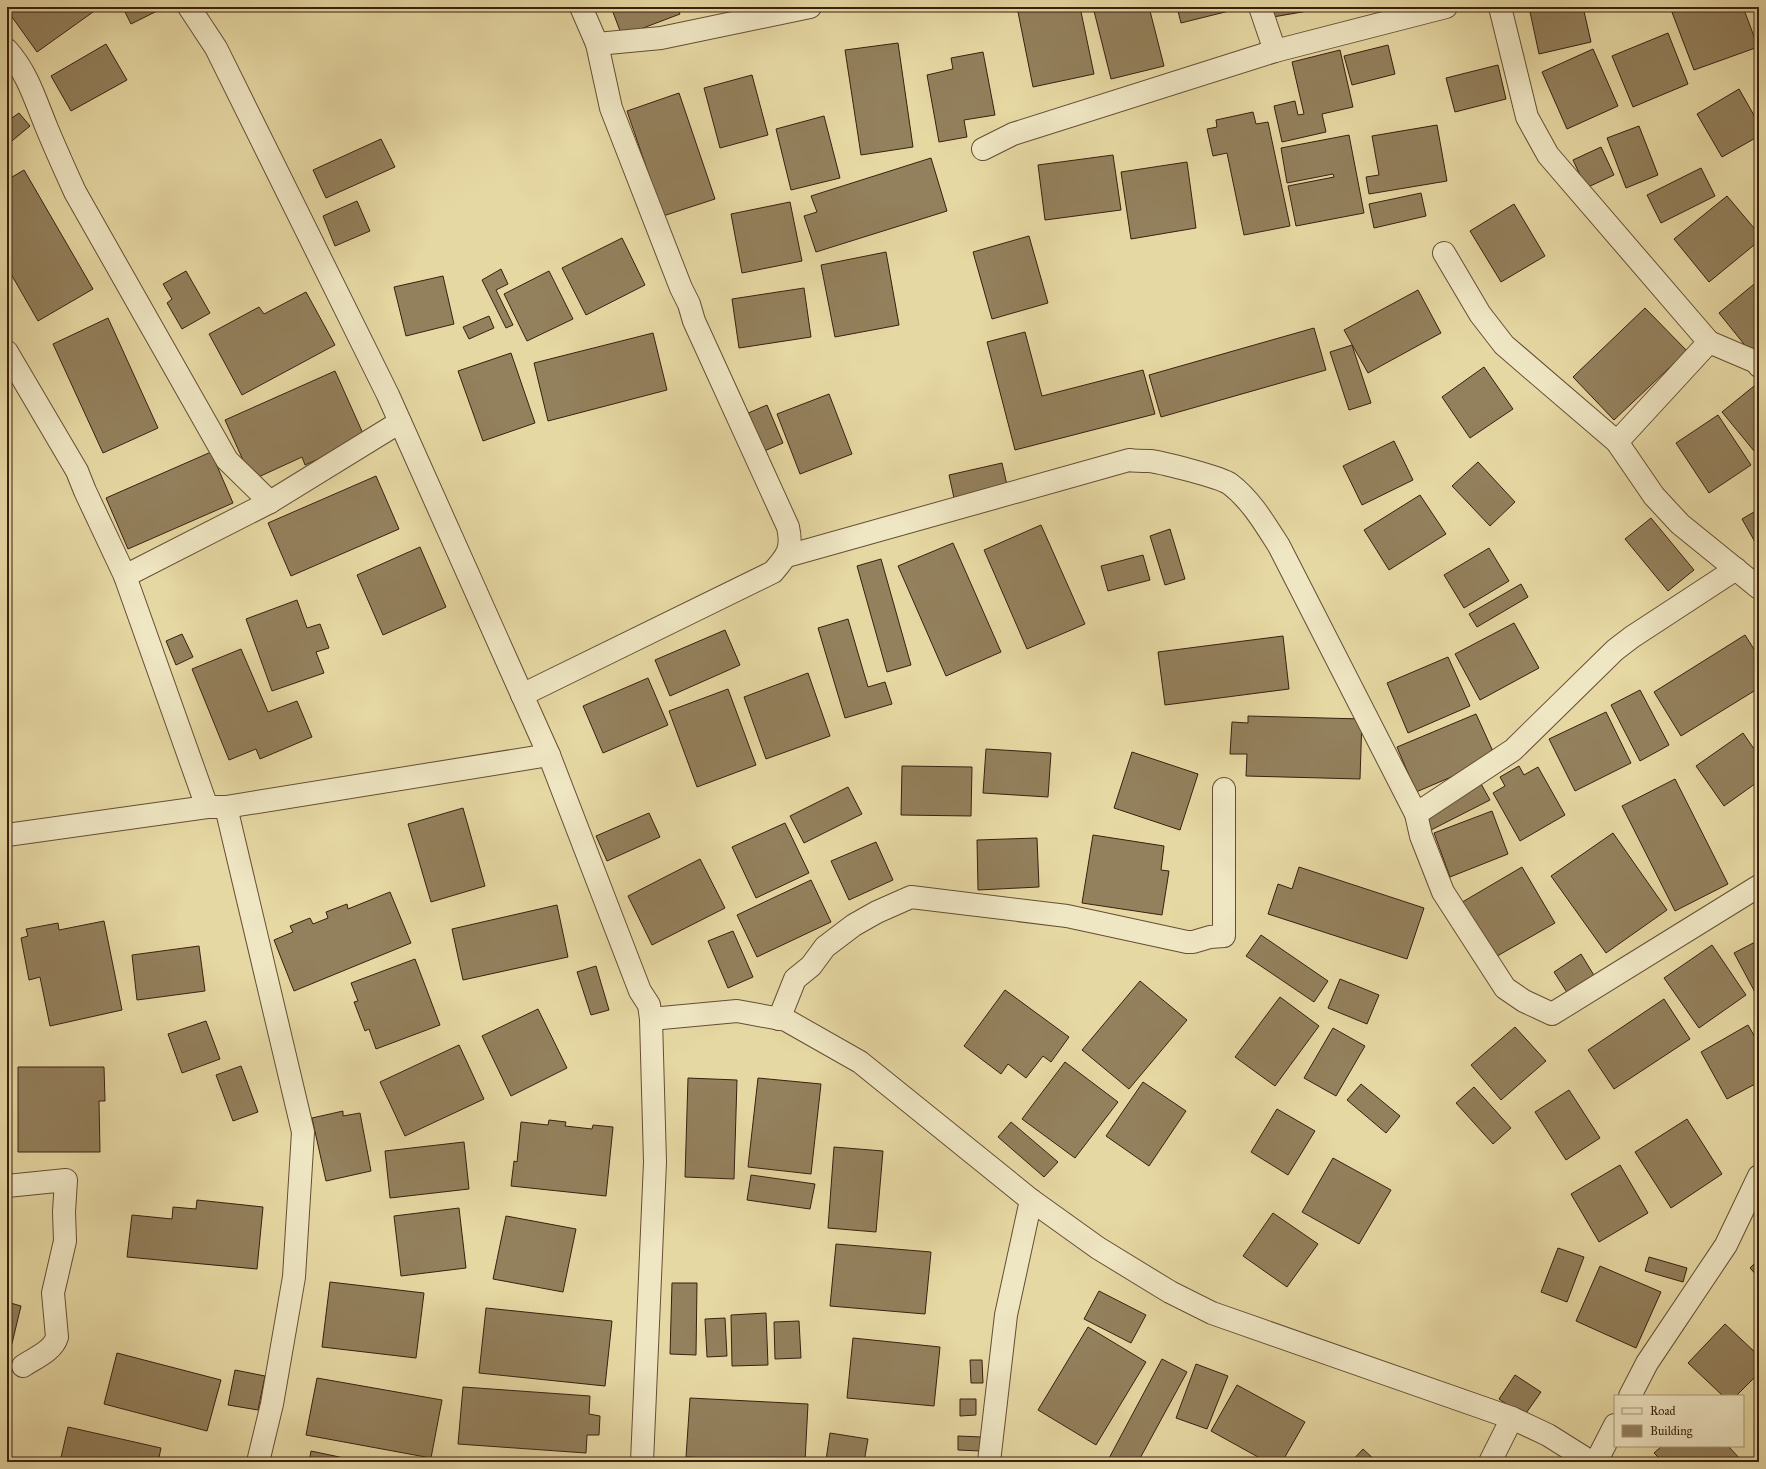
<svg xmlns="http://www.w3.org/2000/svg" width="1766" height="1469" viewBox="0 0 1766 1469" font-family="'IM FELL Great Primer',serif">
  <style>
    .building { fill: #93805c; stroke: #3a200f }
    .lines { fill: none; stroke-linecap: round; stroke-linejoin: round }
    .minor-casing { stroke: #654e34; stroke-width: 24 }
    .minor { stroke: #efe6c3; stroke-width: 22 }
  </style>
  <rect width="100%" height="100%" fill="#e6d8a3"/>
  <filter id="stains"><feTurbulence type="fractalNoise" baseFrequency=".005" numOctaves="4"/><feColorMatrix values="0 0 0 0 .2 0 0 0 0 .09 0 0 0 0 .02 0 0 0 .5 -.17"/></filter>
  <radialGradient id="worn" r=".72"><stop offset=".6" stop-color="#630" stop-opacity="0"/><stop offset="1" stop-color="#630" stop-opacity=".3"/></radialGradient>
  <g class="building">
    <path d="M 7,7 L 100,7 L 37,52 L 7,10 Z"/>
    <path d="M 124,7 L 165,7 L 131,24 L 123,8 Z"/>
    <path d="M 611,7 L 677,7 L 680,14 L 622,36 Z"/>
    <path d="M 1017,7 L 1080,7 L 1094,74 L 1033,87 Z"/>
    <path d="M 1093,7 L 1149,7 L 1164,66 L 1111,79 Z"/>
    <path d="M 1177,7 L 1236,7 L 1237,9 L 1181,23 Z"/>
    <path d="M 1271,7 L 1325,7 L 1325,8 L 1273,17 Z"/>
    <path d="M 1529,7 L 1583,7 L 1591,42 L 1539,54 Z"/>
    <path d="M 1670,7 L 1743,7 L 1758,47 L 1694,70 Z"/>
    <path d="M 1668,33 L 1688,84 L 1633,107 L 1612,56 Z"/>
    <path d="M 898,43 L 913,147 L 861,155 L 845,50 Z"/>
    <path d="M 106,44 L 127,80 L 71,111 L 51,76 Z"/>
    <path d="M 1388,45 L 1395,74 L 1352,85 L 1344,56 Z"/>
    <path d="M 1593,49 L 1618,106 L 1567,129 L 1542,72 Z"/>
    <path d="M 1340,50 L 1353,107 L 1322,114 L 1326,132 L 1282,142 L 1274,106 L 1295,101 L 1298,115 L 1304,114 L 1292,62 Z"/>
    <path d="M 983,52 L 995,115 L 964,120 L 967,137 L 939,142 L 927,75 L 953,69 L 951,58 Z"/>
    <path d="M 1498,65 L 1506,99 L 1455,112 L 1446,78 Z"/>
    <path d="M 752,75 L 768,135 L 720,148 L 704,88 Z"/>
    <path d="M 1739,89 L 1759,124 L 1759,136 L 1722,157 L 1697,114 Z"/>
    <path d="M 679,93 L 715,199 L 663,216 L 627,111 Z"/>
    <path d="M 1253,112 L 1256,124 L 1268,122 L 1290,226 L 1244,235 L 1227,153 L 1213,156 L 1207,129 L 1217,127 L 1216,120 Z"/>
    <path d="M 19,113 L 30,126 L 7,145 L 7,118 L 9,120 Z"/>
    <path d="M 824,116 L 840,178 L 791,190 L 776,129 Z"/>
    <path d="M 1437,125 L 1447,181 L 1369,194 L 1366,177 L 1379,175 L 1372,136 Z"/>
    <path d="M 1639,126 L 1658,175 L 1626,188 L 1607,138 Z"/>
    <path d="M 1349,135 L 1364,213 L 1296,226 L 1288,186 L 1334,177 L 1333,174 L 1287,183 L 1281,148 Z"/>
    <path d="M 381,139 L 395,167 L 326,198 L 313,170 Z"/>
    <path d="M 1601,147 L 1614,175 L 1586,188 L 1573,160 Z"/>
    <path d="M 1113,155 L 1121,210 L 1045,220 L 1038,165 Z"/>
    <path d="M 931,158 L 947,211 L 816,252 L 804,216 L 817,212 L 811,196 Z"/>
    <path d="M 1187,162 L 1196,228 L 1131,239 L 1121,172 Z"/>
    <path d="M 1701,168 L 1715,196 L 1661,223 L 1647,195 Z"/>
    <path d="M 24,170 L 93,289 L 38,321 L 7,267 L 7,180 Z"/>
    <path d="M 1421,193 L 1426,216 L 1374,228 L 1369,204 Z"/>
    <path d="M 1727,196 L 1759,234 L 1759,241 L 1709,282 L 1674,239 Z"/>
    <path d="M 357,201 L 370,231 L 335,246 L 323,216 Z"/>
    <path d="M 790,202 L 802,261 L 742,273 L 731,214 Z"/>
    <path d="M 1514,204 L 1545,256 L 1501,282 L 1470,231 Z"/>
    <path d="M 1029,236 L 1048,303 L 992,319 L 973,252 Z"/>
    <path d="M 622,238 L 645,285 L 586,315 L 562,268 Z"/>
    <path d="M 886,252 L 899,325 L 835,337 L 821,265 Z"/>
    <path d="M 501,269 L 508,284 L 496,290 L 513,325 L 506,328 L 482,280 Z"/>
    <path d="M 186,271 L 210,313 L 182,329 L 167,303 L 172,299 L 163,284 Z"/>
    <path d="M 549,271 L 573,319 L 527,341 L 504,294 Z"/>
    <path d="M 443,276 L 454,324 L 406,336 L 394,287 Z"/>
    <path d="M 1759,280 L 1759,348 L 1752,354 L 1719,313 Z"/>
    <path d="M 804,288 L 811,337 L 739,348 L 732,299 Z"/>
    <path d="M 1418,290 L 1441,333 L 1368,373 L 1344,330 Z"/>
    <path d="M 306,292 L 335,345 L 242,395 L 209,334 L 259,307 L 264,314 Z"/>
    <path d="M 1645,308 L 1687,351 L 1614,420 L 1573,377 Z"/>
    <path d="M 489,316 L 494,328 L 469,339 L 463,327 Z"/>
    <path d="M 108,318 L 158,428 L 103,453 L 53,344 Z"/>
    <path d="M 1314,328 L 1326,370 L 1161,417 L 1149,375 Z"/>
    <path d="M 1025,332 L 1042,396 L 1143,370 L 1155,414 L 1015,450 L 987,342 Z"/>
    <path d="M 653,333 L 667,390 L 548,421 L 534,363 Z"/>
    <path d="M 1352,345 L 1371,403 L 1349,410 L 1330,352 Z"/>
    <path d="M 511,353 L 535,423 L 483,441 L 458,371 Z"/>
    <path d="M 1484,367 L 1513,409 L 1470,438 L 1442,397 Z"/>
    <path d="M 335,371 L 365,438 L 305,465 L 302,457 L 252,480 L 225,420 Z"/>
    <path d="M 1759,382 L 1759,457 L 1722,412 Z"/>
    <path d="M 829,394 L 852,454 L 800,474 L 777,414 Z"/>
    <path d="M 767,405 L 783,443 L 762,452 L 746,414 Z"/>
    <path d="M 1718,415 L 1751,465 L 1709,493 L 1676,443 Z"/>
    <path d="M 1394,441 L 1413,480 L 1362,505 L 1343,466 Z"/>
    <path d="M 211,452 L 233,503 L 128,549 L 106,498 Z"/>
    <path d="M 1478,462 L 1515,502 L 1490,526 L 1452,486 Z"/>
    <path d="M 1002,463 L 1007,485 L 954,498 L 949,475 Z"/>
    <path d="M 376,476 L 399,529 L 291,576 L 268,523 Z"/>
    <path d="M 1420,495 L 1446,534 L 1389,570 L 1364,530 Z"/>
    <path d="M 1759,509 L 1759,549 L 1742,519 Z"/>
    <path d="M 1651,518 L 1694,570 L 1668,591 L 1625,539 Z"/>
    <path d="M 1041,525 L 1085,624 L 1027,649 L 984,550 Z"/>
    <path d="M 1170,529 L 1185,579 L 1165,585 L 1150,536 Z"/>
    <path d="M 953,543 L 1001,652 L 946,676 L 898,566 Z"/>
    <path d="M 420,547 L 446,607 L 383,635 L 357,575 Z"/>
    <path d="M 1489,548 L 1509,581 L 1464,608 L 1444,575 Z"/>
    <path d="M 1143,555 L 1150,580 L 1108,591 L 1101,566 Z"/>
    <path d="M 881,559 L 911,665 L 887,672 L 857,566 Z"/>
    <path d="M 1521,584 L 1528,597 L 1477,627 L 1469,614 Z"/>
    <path d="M 297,600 L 307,628 L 320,624 L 329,648 L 316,652 L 324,673 L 272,691 L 246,619 Z"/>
    <path d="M 848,619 L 868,687 L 885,682 L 892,704 L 845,718 L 818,628 Z"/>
    <path d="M 1514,623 L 1539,668 L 1480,700 L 1455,654 Z"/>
    <path d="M 725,630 L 740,665 L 670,696 L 655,660 Z"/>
    <path d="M 182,634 L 193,657 L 176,665 L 166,641 Z"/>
    <path d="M 1745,635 L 1759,657 L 1759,688 L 1681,736 L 1654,692 Z"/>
    <path d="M 1283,636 L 1289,689 L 1165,705 L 1158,652 Z"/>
    <path d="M 241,649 L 268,712 L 297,701 L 312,737 L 260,759 L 256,749 L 229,760 L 192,669 Z"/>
    <path d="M 1448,657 L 1470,706 L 1408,733 L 1387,683 Z"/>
    <path d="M 808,673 L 830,736 L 766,759 L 744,697 Z"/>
    <path d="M 648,678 L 668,725 L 603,753 L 583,706 Z"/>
    <path d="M 728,689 L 756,765 L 697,787 L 669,711 Z"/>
    <path d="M 1640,690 L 1669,745 L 1640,761 L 1611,705 Z"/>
    <path d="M 7,700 L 11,722 L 7,723 Z"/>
    <path d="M 1606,712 L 1631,763 L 1575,791 L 1549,739 Z"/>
    <path d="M 1476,714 L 1496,758 L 1416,792 L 1397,747 Z"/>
    <path d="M 1248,716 L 1362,719 L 1360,779 L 1246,776 L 1247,754 L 1230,754 L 1232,722 L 1248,723 Z"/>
    <path d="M 1743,733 L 1759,756 L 1759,781 L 1724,806 L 1696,766 Z"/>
    <path d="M 986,749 L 1051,753 L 1048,797 L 983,793 Z"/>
    <path d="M 1132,752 L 1198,774 L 1180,830 L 1114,808 Z"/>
    <path d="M 902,766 L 972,767 L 971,816 L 901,815 Z"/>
    <path d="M 1519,766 L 1524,775 L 1538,767 L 1565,815 L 1520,841 L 1493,793 L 1505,786 L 1500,777 Z"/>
    <path d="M 1675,779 L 1728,884 L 1675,911 L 1622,806 Z"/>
    <path d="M 1480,782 L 1490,800 L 1431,830 L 1422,812 Z"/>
    <path d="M 848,787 L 862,814 L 804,843 L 790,816 Z"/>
    <path d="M 463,808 L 485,886 L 431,902 L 408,824 Z"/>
    <path d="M 1492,811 L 1508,854 L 1450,877 L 1434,833 Z"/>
    <path d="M 649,813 L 660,837 L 607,861 L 596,836 Z"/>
    <path d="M 785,823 L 809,873 L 756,898 L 732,847 Z"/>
    <path d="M 1613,833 L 1667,910 L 1606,953 L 1551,876 Z"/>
    <path d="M 1093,835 L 1164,846 L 1161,870 L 1169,871 L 1162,915 L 1082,903 Z"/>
    <path d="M 1037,838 L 1039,887 L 978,890 L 977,840 Z"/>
    <path d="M 876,842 L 893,880 L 849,900 L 831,861 Z"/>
    <path d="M 700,859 L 725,908 L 652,945 L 628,896 Z"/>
    <path d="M 1299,867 L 1424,908 L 1407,959 L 1268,914 L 1278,884 L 1292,889 Z"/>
    <path d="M 1522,867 L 1555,923 L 1492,959 L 1459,904 Z"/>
    <path d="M 811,880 L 831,922 L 757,957 L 737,915 Z"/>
    <path d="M 390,892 L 411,943 L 294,991 L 274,940 L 293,932 L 290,926 L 310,918 L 313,924 L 328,918 L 326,912 L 347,904 L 348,909 Z"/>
    <path d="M 557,905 L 568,957 L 463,980 L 452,929 Z"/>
    <path d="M 104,921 L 122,1010 L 50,1026 L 40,977 L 29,980 L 21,938 L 28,936 L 26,929 L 58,923 L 59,930 Z"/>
    <path d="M 733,931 L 753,977 L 728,988 L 708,941 Z"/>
    <path d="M 1261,935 L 1328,981 L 1314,1002 L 1246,956 Z"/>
    <path d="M 1759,940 L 1759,994 L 1757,996 L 1734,953 Z"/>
    <path d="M 1712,945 L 1746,995 L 1699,1028 L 1664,978 Z"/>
    <path d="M 199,946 L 205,991 L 137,1000 L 132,955 Z"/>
    <path d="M 1581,954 L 1595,977 L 1568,994 L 1554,972 Z"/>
    <path d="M 415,959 L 440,1025 L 376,1049 L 369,1029 L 365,1031 L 354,1002 L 358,1001 L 351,983 Z"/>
    <path d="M 596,966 L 609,1010 L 591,1015 L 577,972 Z"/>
    <path d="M 1340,979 L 1379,995 L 1367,1024 L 1328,1008 Z"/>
    <path d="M 1140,981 L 1187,1020 L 1129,1089 L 1082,1050 Z"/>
    <path d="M 1005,990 L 1069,1037 L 1051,1062 L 1043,1056 L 1026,1078 L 1008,1064 L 1001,1074 L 964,1046 Z"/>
    <path d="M 1280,997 L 1319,1026 L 1275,1086 L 1235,1057 Z"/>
    <path d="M 1664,999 L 1690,1039 L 1614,1089 L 1588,1050 Z"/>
    <path d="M 538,1009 L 567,1068 L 511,1096 L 482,1036 Z"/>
    <path d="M 206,1021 L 220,1059 L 182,1073 L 168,1034 Z"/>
    <path d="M 1748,1025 L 1759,1044 L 1759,1082 L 1727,1099 L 1701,1052 Z"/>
    <path d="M 1515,1027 L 1546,1061 L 1501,1100 L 1471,1065 Z"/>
    <path d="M 1333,1028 L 1365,1046 L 1336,1096 L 1304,1078 Z"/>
    <path d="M 459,1045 L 484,1099 L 405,1136 L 380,1082 Z"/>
    <path d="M 1065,1062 L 1118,1102 L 1075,1158 L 1022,1119 Z"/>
    <path d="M 241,1066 L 258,1112 L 233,1121 L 216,1075 Z"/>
    <path d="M 18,1067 L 104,1067 L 105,1101 L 99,1101 L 100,1152 L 18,1152 Z"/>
    <path d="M 688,1078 L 737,1080 L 734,1179 L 685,1177 Z"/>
    <path d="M 758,1078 L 821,1084 L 811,1174 L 748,1167 Z"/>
    <path d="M 1143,1082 L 1186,1111 L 1149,1166 L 1106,1136 Z"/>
    <path d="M 1361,1084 L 1400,1116 L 1386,1133 L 1347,1100 Z"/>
    <path d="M 1474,1087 L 1511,1128 L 1493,1144 L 1456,1103 Z"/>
    <path d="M 1569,1090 L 1600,1138 L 1566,1160 L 1535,1112 Z"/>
    <path d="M 1277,1109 L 1315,1131 L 1288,1175 L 1251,1152 Z"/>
    <path d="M 343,1111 L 343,1116 L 360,1113 L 371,1171 L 326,1181 L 312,1118 Z"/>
    <path d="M 1687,1119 L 1722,1174 L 1671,1208 L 1635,1152 Z"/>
    <path d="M 549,1120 L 566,1122 L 565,1126 L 592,1129 L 593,1125 L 613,1127 L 606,1196 L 511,1186 L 514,1161 L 517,1162 L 521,1122 L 548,1125 Z"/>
    <path d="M 1011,1122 L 1058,1162 L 1044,1177 L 998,1137 Z"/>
    <path d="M 464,1142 L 469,1189 L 390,1198 L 385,1151 Z"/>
    <path d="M 834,1147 L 883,1151 L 876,1232 L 828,1228 Z"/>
    <path d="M 1333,1158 L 1391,1190 L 1359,1244 L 1302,1212 Z"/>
    <path d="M 1620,1165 L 1648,1213 L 1599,1242 L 1571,1194 Z"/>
    <path d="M 751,1175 L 815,1184 L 810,1209 L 747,1200 Z"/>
    <path d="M 197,1200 L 263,1207 L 257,1269 L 127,1257 L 132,1215 L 172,1219 L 173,1207 L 196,1209 Z"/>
    <path d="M 459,1208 L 466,1268 L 401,1276 L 394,1216 Z"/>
    <path d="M 1273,1213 L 1318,1244 L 1287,1287 L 1243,1256 Z"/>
    <path d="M 506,1216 L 576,1229 L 563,1292 L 493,1279 Z"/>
    <path d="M 836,1244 L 931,1252 L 925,1314 L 830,1306 Z"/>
    <path d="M 1558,1248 L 1584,1257 L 1567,1302 L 1541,1292 Z"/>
    <path d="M 1649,1257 L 1687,1268 L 1683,1282 L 1645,1271 Z"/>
    <path d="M 1759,1259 L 1759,1278 L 1750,1268 Z"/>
    <path d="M 1600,1266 L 1661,1292 L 1636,1348 L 1576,1321 Z"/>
    <path d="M 330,1282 L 424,1293 L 416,1358 L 322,1347 Z"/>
    <path d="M 672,1283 L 697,1283 L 696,1355 L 670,1354 Z"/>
    <path d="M 1099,1291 L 1146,1315 L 1131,1343 L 1084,1319 Z"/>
    <path d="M 7,1302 L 21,1306 L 7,1364 Z"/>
    <path d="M 486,1308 L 612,1321 L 605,1386 L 479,1373 Z"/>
    <path d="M 766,1313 L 768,1365 L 732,1366 L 731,1315 Z"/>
    <path d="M 725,1318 L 727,1356 L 707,1357 L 705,1319 Z"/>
    <path d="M 799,1321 L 801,1358 L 775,1359 L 774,1322 Z"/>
    <path d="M 1725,1324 L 1759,1356 L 1759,1373 L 1736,1396 L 1723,1396 L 1688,1363 Z"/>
    <path d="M 1088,1327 L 1146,1362 L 1096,1445 L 1038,1410 Z"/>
    <path d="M 853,1338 L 940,1347 L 934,1406 L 847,1398 Z"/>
    <path d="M 117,1353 L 221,1380 L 207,1431 L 104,1404 Z"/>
    <path d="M 1162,1359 L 1187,1372 L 1138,1462 L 1107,1462 Z"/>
    <path d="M 970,1360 L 982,1360 L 983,1383 L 971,1383 Z"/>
    <path d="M 1196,1364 L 1228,1376 L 1207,1429 L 1176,1418 Z"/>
    <path d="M 235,1370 L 265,1376 L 258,1410 L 228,1405 Z"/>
    <path d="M 1515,1375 L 1541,1392 L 1524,1416 L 1499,1399 Z"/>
    <path d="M 317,1378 L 442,1400 L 431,1458 L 306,1435 Z"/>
    <path d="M 1237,1385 L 1305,1422 L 1282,1462 L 1267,1462 L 1211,1431 Z"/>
    <path d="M 463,1387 L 590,1396 L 589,1414 L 600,1416 L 599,1435 L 587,1435 L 586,1453 L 458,1444 Z"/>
    <path d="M 690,1398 L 808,1404 L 805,1462 L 686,1457 Z"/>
    <path d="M 960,1399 L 976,1399 L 976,1415 L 960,1416 Z"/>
    <path d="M 68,1427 L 161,1448 L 158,1462 L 60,1462 Z"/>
    <path d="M 830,1433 L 868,1439 L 864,1462 L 841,1462 L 826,1460 Z"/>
    <path d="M 958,1436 L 982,1437 L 981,1451 L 958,1450 Z"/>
    <path d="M 1662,1446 L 1728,1446 L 1743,1462 L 1663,1462 L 1654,1453 Z"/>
    <path d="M 1363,1449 L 1377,1462 L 1351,1462 Z"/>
    <path d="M 311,1451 L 363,1462 L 309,1462 Z"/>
    <path d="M 1035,1458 L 1088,1462 L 1035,1462 Z"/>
  </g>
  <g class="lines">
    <defs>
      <g id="minor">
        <path d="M 189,7 L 216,48 L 388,395 L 549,755 L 640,991 L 649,1005 L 651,1019 L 655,1162 L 642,1462"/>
        <path d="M 1260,7 L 1275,51"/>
        <path d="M 1500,7 L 1527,117 L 1548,155 L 1709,342 L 1617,442"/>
        <path d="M 597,44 L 661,38 L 810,7"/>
        <path d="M 7,50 C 27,72 35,99 46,126 C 55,148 65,170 75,192 L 227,460 L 270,502"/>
        <path d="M 983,149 L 1013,134 L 1275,51 L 1446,7"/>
        <path d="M 1444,253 L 1480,314 L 1504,345 L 1617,442 L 1654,496 L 1680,524 L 1759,588"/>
        <path d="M 1709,342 L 1756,362 L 1759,366"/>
        <path d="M 7,352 L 77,471 L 85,491 L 125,576 L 207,807"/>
        <path d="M 787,556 L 1129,460 C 1136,461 1143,461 1150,461 C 1164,463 1220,477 1230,484 C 1251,500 1265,524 1279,546 L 1416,814 L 1421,836 L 1443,892 L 1505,988 L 1524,1001 L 1552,1014 L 1759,886"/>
        <path d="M 125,576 L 270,502 L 400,422"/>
        <path d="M 522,695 L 773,572 C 787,556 793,549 788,527 L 694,321 L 689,304 L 681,288 L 611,108 L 597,44 L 581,7"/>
        <path d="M 226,807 L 303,1132 L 294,1277 L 272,1404 L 258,1462"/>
        <path d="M 1416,814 L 1513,750 L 1615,650 L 1632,637 L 1736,569"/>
        <path d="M 7,835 L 207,807 L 226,807 L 549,755"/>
        <path d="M 651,1019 L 737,1011 L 786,1020 L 860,1062 L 1031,1200 L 1098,1248 L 1170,1292 L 1212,1313 L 1512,1418 L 1548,1435 L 1591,1462"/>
        <path d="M 779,1019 L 795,979 L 811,966 L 825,947 L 854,925 L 877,912 L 911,897 L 1067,916 L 1187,942 L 1193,942 L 1210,937 L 1224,936 L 1224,789"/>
        <path d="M 7,1186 L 66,1180 L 64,1212 L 65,1241 L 53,1293 L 57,1337 C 53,1351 35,1358 23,1366"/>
        <path d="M 1630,1396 L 1647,1363 L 1726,1245 L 1759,1176"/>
        <path d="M 989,1462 L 1006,1315 L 1031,1200"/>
        <path d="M 1490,1462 L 1512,1418"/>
        <path d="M 1596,1462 L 1615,1425"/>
      </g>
    </defs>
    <use href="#minor" class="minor-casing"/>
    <use href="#minor" class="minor"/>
  </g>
  <rect width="1766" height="1469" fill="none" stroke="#e6d8a3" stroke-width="24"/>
  <rect x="8" y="8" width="1750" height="1453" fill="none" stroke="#3a200f" stroke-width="2"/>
  <rect x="12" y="12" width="1742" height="1445" fill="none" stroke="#3a200f"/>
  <rect x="1614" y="1395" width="130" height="52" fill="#efe6c3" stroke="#a7977b"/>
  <rect x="1622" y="1408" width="20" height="6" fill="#efe6c3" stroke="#a7977b"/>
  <text x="1650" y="1415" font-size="12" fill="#3a200f">Road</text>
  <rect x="1622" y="1425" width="20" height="12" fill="#93805c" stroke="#a7977b"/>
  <text x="1650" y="1435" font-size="12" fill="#3a200f">Building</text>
  <rect width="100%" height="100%" filter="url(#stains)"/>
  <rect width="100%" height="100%" fill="url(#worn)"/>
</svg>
